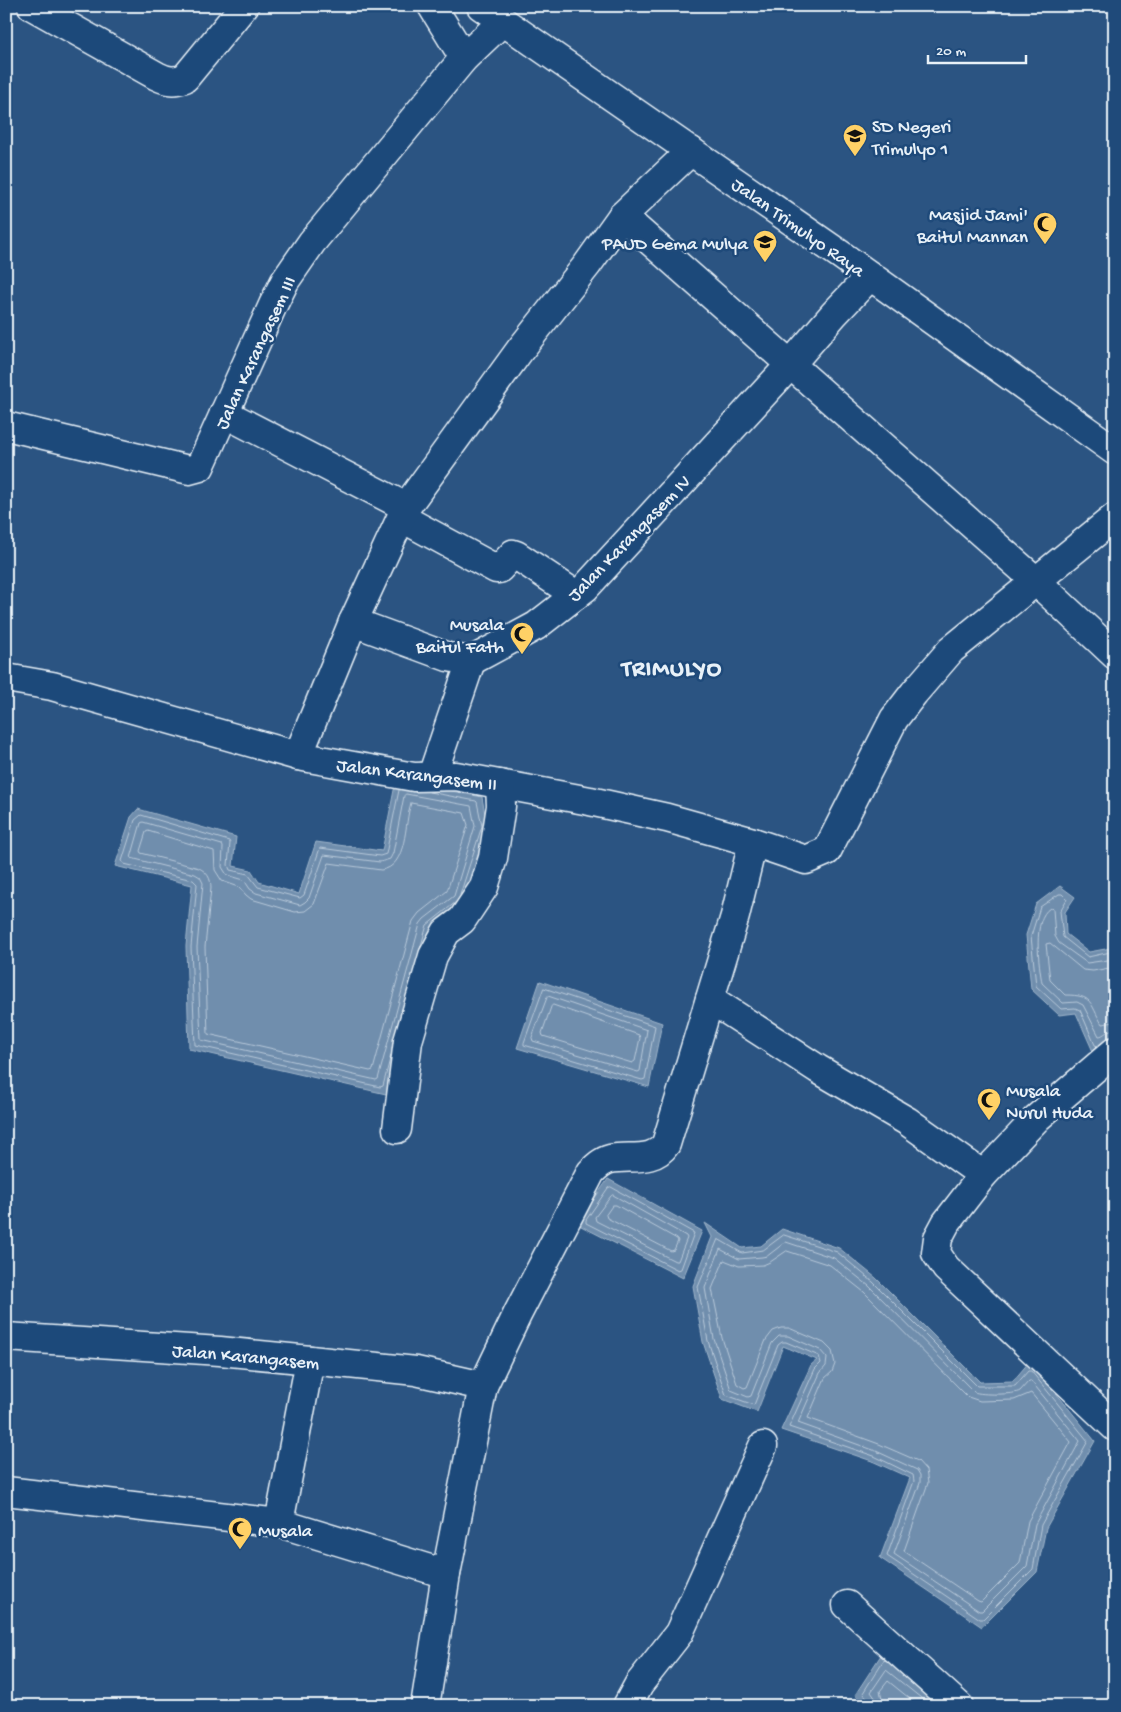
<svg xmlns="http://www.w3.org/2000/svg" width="1121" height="1712" viewBox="0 0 1121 1712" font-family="'Gochi Hand',sans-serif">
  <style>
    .water { fill: #708ead; stroke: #a0b6cb }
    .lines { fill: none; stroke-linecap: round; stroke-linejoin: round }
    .shore { stroke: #b8c9da; stroke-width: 1 }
    .minor-casing { stroke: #e8f1f8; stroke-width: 31 }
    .minor { stroke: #1f4a7a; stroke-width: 28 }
    .labels { text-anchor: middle; stroke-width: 5; stroke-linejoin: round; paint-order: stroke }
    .poi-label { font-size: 19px; fill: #e8f1f8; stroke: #1f4a7a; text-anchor: start }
    .street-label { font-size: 19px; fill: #e8f1f8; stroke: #1f4a7a }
    .district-label { font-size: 24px; font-weight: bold; letter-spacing: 1px; fill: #e8f1f8; stroke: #1f4a7a }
  </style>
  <rect width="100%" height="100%" fill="#2b5482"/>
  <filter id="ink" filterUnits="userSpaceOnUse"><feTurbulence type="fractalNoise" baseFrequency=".02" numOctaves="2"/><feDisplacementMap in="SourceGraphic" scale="10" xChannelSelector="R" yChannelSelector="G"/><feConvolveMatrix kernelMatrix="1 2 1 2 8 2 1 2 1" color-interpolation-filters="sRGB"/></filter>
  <g filter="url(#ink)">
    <g class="water">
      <path d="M 396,780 L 482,797 L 487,826 L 463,903 L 431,928 L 386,1094 L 189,1049 L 186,946 L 192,885 L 115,866 L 131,817 L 138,809 L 236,837 L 233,866 L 251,870 L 259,882 L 299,894 L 316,842 L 382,851 Z"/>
      <path d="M 1060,886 L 1075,897 L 1065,912 L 1066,934 L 1089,952 L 1111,948 L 1115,945 L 1115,1039 L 1095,1056 L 1076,1013 L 1059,1015 L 1031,989 L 1026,935 L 1036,904 Z"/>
      <path d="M 540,981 L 662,1023 L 649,1087 L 517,1048 Z"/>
      <path d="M 608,1179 L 702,1231 L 683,1278 L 577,1224 Z"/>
      <path d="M 705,1223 L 742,1248 L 761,1246 L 782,1229 L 839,1248 L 876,1278 L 980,1382 L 1013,1381 L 1030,1361 L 1095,1441 L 1046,1528 L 1037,1572 L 982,1627 L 880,1558 L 910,1478 L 872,1461 L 781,1430 L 811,1365 L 817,1360 L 783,1346 L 757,1412 L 722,1399 L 703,1342 L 693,1286 L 712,1237 Z"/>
      <path d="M 883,1652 L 948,1706 L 868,1706 L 855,1695 Z"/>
    </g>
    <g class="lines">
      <g class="shore">
        <path d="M 429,792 L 476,801 L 477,802 L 482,826 L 460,895"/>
        <path d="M 406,794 L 471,806 L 475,826 L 454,896 L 424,919 L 420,924 L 378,1079 L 376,1080 L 201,1040 L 197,947 L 203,883 L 200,877 L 195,874 L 131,858 L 141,823 L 143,822 L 222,845 L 223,847 L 222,867 L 227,875 L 244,880 L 250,889 L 256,893 L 300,905 L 305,902 L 309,898 L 324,855 L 380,862 L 390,859 L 393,853 L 404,796 Z"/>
        <path d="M 411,803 L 464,813 L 468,825 L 447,891 L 419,913 L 413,921 L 373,1070 L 370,1071 L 208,1034 L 205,947 L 211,888 C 211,878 207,872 199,868 L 141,853 L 140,851 L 146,832 L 148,831 L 214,851 L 215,870 L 222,881 L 239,887 L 246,895 L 251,899 L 295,912 L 305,911 L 314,904 L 329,863 L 381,870 C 408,867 404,823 411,803 Z"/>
        <path d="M 420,949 L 427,925 L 456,902"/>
        <path d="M 1115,959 L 1087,963 L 1059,943 L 1055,936 L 1053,909 L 1050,908 C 1032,919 1039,965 1042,983 L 1063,1003 L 1077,1002 L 1083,1005 L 1099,1036 C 1104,1036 1108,1029 1115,1029"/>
        <path d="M 1115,967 L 1093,971 L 1083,970 L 1050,943 L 1046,944 L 1050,980 L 1065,995 C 1094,995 1089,1003 1102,1024 L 1115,1022"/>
        <path d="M 544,988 L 655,1026 L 645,1079 L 642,1080 L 524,1045 L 524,1043 Z"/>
        <path d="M 548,996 L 647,1030 L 640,1071 L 638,1072 L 533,1041 L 532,1038 Z"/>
        <path d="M 553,1005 L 639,1035 L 640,1038 L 635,1061 L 632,1063 L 543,1036 L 542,1033 L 551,1007 Z"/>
        <path d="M 1098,1046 L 1095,1045 L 1080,1010 L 1075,1008 L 1061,1009 L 1036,986 L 1031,936 L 1040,907 L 1059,894 L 1062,894 L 1067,899 L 1060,911 L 1063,937 L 1088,957 L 1115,951"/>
        <path d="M 391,1055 L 383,1086 L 380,1087 L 195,1045 L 191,947 L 197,884 L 193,880 L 124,864 L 122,861 L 135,820 L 141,815 L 229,841 L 230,843 L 228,865 L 230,870 L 248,874 L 258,887 L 300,898 L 304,895 L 320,848 L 380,856 L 386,854 L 399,790"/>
        <path d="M 611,1187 L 694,1233 L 681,1269 L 678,1270 L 586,1223 L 586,1220 L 608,1188 Z"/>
        <path d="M 613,1195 L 686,1236 L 687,1238 L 678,1261 L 675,1261 L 596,1221 L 595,1217 L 611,1196 Z"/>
        <path d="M 613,1205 L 616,1205 L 677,1239 L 678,1241 L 674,1250 L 671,1251 L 607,1218 L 606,1215 Z"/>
        <path d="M 784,1235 L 837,1252 L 873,1282 L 977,1386 L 1015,1386 L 1028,1371 L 1031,1371 L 1088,1441 L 1041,1525 L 1033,1569 L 983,1619 L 980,1619 L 887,1556 L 914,1481 L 913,1475 L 874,1456 L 789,1427 L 815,1369 L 821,1363 L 819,1356 L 786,1342 L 782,1342 L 778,1345 L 754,1405 L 726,1395 L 708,1341 L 698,1287 L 718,1239 L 742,1253 L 763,1250 Z"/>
        <path d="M 786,1242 L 834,1258 L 869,1286 L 974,1392 C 981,1395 1014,1395 1020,1391 C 1023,1388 1026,1384 1029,1381 L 1031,1381 L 1080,1441 L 1035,1524 L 1027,1566 L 982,1611 L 979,1611 L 894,1554 L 920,1483 L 920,1475 L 917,1470 L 876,1451 L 798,1423 L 820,1373 L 826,1366 L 827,1358 L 820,1350 L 788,1336 L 779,1336 L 772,1343 L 751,1396 L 748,1397 L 731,1390 L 714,1339 L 705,1288 L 720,1249 L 739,1259 L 762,1257 L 767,1256 Z"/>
        <path d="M 787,1251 L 830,1265 L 864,1292 L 968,1397 L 980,1401 L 1014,1400 L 1031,1393 L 1071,1442 L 1028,1521 L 1020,1563 L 981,1602 L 978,1601 L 904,1551 L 928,1483 L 926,1470 L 918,1461 L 879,1444 L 808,1418 L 825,1378 L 832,1372 L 835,1364 L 832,1351 L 824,1343 L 789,1328 L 781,1328 L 773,1331 L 766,1340 L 747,1387 L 744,1388 L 737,1384 L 722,1338 L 712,1289 L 724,1260 L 739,1266 L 763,1265 L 770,1262 Z"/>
        <path d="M 871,1706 L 870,1701 L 863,1693 L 883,1661 L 886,1660"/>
        <path d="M 877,1706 L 876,1699 L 871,1692 L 886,1670 L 931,1706"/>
        <path d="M 884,1706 L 880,1691 L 888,1681 L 919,1706"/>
      </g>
      <defs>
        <g id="minor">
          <path d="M 32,6 L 157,76 C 167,81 174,82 185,78 L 244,6"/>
          <path d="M 432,6 L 464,58"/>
          <path d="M 481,6 L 841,255 L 1115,451"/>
          <path d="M 691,151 L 622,216 L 1036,581 L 1115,655"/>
          <path d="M 224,413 L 406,507"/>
          <path d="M 6,426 L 189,470 L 200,467 L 273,305 L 285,281 L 312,242 L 464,58 L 503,21"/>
          <path d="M 402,518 L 496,569 L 499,569 L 513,554 L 516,555 L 576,595"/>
          <path d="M 353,622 L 448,657 L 471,661 L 536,626 L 585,588 L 790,365 L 834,314 L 870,276"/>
          <path d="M 6,678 L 52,686 L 298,756 L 414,777 L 456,776 L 590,801 L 667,818 L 753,842 L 806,860 L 827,851 L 894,719 L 914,693 L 951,650 L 1115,517"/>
          <path d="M 298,756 L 353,622 L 406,507 L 520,350 L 587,265 L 622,216"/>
          <path d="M 432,776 L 471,661"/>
          <path d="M 710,999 L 818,1069 L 907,1121 L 983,1175"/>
          <path d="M 1115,1051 L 1037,1118 L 983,1175 L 946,1223 L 938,1238 L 936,1253 L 946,1268 L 1115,1427"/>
          <path d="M 397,1129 L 408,1041 L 433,956 L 446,932 L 462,920 L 484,887 L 493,858 L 501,806 L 500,784"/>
          <path d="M 6,1337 L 220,1351 L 310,1360 L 416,1371 L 483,1386"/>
          <path d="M 6,1491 L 279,1523 L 446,1574"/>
          <path d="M 279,1523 L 310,1360"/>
          <path d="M 847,1605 L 959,1706"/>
          <path d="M 425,1706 L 446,1574 L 483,1386 L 518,1313 L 591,1172 C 596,1167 602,1161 610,1159 C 630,1155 653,1163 666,1144 L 735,916 L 753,842"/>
          <path d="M 627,1706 L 639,1684 L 679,1633 L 763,1446"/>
        </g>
      </defs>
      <use href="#minor" class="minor-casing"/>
      <use href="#minor" class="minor"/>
    </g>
  </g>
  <defs>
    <symbol id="school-pin" viewBox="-11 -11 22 30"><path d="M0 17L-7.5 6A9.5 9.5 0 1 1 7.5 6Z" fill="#ffd166" stroke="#1f4a7a"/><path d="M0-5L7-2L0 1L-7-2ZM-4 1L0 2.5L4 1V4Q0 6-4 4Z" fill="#111"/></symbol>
    <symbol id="mosque-pin" viewBox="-11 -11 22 30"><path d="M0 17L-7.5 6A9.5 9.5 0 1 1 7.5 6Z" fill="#ffd166" stroke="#1f4a7a"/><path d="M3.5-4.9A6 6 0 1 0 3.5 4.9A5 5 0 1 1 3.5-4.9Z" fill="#111"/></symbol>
  </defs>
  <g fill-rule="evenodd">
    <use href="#school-pin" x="841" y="122" width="28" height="38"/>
    <use href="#mosque-pin" x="1031" y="210" width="28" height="38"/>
    <use href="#school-pin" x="751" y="228" width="28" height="38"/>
    <use href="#mosque-pin" x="508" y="620" width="28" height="38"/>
    <use href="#mosque-pin" x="975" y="1086" width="28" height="38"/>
    <use href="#mosque-pin" x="226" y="1515" width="28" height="38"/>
  </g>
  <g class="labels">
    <g class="poi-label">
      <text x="872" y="132">SD Negeri<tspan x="872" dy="22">Trimulyo 1</tspan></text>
      <text x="1028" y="220" text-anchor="end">Masjid Jami'<tspan x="1028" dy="22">Baitul Mannan</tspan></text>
      <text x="748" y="249" text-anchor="end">PAUD Gema Mulya</text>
      <text x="504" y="630" text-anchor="end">Musala<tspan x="504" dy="22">Baitul Fath</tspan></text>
      <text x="1006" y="1096">Musala<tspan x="1006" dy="22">Nurul Huda</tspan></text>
      <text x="258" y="1536">Musala</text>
    </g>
    <g class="street-label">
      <text transform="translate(799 226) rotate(35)" y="7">Jalan Trimulyo Raya</text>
      <text transform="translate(254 352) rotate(-65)" y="7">Jalan Karangasem III</text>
      <text transform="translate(628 537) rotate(-46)" y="7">Jalan Karangasem IV</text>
      <text transform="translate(417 773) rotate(7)" y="7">Jalan Karangasem II</text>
      <text transform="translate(246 1355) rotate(5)" y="7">Jalan Karangasem</text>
    </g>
    <g class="district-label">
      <text x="672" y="675">TRIMULYO</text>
    </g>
  </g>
  <rect width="1121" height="1712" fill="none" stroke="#1f4a7a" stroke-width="25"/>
  <rect x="12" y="12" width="1096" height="1687" fill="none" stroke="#e8f1f8" stroke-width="2" filter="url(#ink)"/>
  <path d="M928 55v8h98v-8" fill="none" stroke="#e8f1f8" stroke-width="2.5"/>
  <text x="936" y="55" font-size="15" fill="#e8f1f8" stroke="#1f4a7a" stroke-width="4" paint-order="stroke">20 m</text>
</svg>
